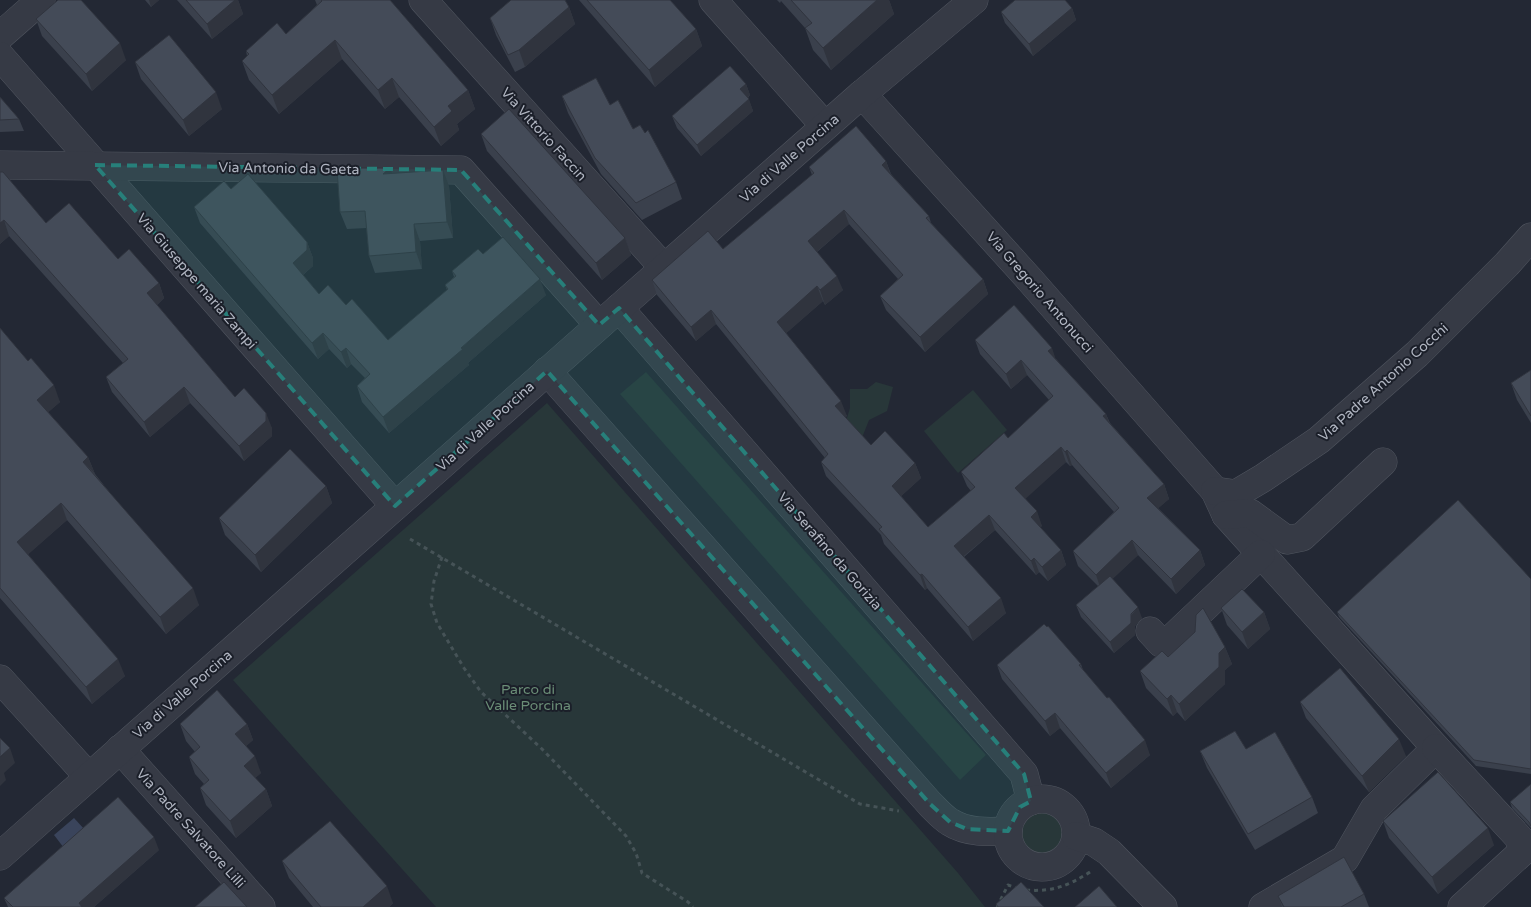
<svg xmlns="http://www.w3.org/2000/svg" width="1531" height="907" viewBox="0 0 1531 907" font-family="'Varela Round',sans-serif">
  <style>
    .green { fill: #283739 }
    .water { fill: #3a445b }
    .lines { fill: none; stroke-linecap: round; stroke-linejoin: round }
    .minor-casing { stroke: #50555f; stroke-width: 29 }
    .path { stroke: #465357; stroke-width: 3; stroke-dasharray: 4 4; stroke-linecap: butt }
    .minor { stroke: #363a45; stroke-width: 28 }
    .wall { fill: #3a404c }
    .shaded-wall { fill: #30343e }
    .building { fill: #444b58; stroke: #30343e }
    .marked { fill: #277f7a; fill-opacity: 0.2; stroke: #277f7a; stroke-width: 4; stroke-dasharray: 10 6; stroke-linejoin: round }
    .labels { text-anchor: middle; stroke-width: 4; stroke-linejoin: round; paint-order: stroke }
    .street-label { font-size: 14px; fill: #b0b5c1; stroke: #1b1f29 }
    .park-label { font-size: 14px; fill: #6b8e77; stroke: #1b1f29 }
  </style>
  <rect width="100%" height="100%" fill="#232834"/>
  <g class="green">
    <path d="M 646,372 L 986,755 L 960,780 L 620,394 Z"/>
    <path d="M 876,382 L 893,387 L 887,411 L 869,420 L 861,440 L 843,431 L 850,408 L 850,389 L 867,389 Z"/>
    <path d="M 973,390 L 1007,430 L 958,473 L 924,431 Z"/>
    <path d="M 547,403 L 958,873 L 985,907 L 436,907 L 233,680 Z"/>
    <circle cx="1043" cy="834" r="21"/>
  </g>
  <path class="water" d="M 74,818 L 85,830 L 64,848 L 54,835 Z"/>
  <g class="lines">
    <defs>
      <g id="minor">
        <path d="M 423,0 L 664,268"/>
        <path d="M 713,0 L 825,126"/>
        <path d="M 0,36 L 41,0"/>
        <path d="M 0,56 L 395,506"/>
        <path d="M 862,94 L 1030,280 L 1215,491 L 1226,515 L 1436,748 L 1374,809 L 1345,859 L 1263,907"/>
        <path d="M 0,165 L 461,170 L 599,325"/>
        <path d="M 619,308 L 1024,774 L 1031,801"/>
        <path d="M 547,371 L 930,804 C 936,810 943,818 950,822 C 967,833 989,832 1008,831"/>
        <path d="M 1215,491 L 1236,494 L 1263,478 L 1319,440 L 1417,354 L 1507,264 L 1531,237"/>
        <path d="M 1226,515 L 1250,513 L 1287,540 L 1302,537 L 1383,462"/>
        <path d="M 1150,631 L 1161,643 L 1168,642 L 1261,554"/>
        <path d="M 0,679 L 89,777"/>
        <path d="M 1436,748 L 1520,839 L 1521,853 L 1462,907"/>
        <path d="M 120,749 L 261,907"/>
        <circle cx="1042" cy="833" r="34"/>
        <path d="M 1076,836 L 1094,842 L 1109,852 L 1163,907"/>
        <path d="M 0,856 L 619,308 L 862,94 L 974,0"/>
      </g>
    </defs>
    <use href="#minor" class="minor-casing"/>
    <g class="path">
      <path d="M 410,539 L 860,804 L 899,811"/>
      <path d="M 442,557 L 434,581 L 431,604 L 437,623 L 464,668 L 481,692 L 542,749 L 626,836 L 636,853 L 642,873 L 688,902 L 693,907"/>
      <path d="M 1026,890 C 1052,892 1068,886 1090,872"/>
      <path d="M 997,907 L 1008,885 L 1017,888"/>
    </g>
    <use href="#minor" class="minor"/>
  </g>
  <g class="wall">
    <path d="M 145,0 L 159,0 L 151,7 Z"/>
    <path d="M 177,0 L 238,0 L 243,14 L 212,39 Z"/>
    <path d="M 315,0 L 390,0 L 468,90 L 475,109 L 457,124 L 459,130 L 441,146 L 399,97 L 385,109 L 342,59 L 279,114 L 249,80 L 242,61 L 247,56 L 246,51 L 286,34 L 317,5 Z"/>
    <path d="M 579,0 L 670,0 L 696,29 L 702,46 L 655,87 Z"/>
    <path d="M 777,0 L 889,0 L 894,14 L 831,70 L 813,50 L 805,28 L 781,1 L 780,3 Z"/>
    <path d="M 569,7 L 575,24 L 525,67 L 515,72 L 496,35 L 490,18 Z"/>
    <path d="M 1072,8 L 1076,20 L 1033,56 L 1005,23 L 1001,12 Z"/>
    <path d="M 36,19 L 126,60 L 92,91 L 42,36 Z"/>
    <path d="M 135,62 L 222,109 L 189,136 L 141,79 Z"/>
    <path d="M 746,84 L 750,95 L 748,98 L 753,111 L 701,156 L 677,128 L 672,116 Z"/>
    <path d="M 562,96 L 610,105 L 633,129 L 645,133 L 676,182 L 682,199 L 642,220 L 601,174 L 568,113 Z"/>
    <path d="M 0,97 L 19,119 L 24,131 L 0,132 Z"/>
    <path d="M 481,134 L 625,238 L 631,255 L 602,280 L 487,151 Z"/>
    <path d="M 886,161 L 891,174 L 929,216 L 931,223 L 983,279 L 988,294 L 925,352 L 886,310 L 880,296 L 898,279 L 849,224 L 817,252 L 843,290 L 825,305 L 823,301 L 786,333 L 847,416 L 845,417 L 871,445 L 915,463 L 921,478 L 901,496 L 928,527 L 971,491 L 967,486 L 961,472 L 1008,438 L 1049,400 L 1027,375 L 1011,389 L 980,354 L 975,340 L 1056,359 L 1106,414 L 1110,423 L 1164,484 L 1169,499 L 1158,508 L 1200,550 L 1205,565 L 1176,594 L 1138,555 L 1112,579 L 1142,618 L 1135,626 L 1135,635 L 1114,653 L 1081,617 L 1076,605 L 1098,586 L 1078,566 L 1073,551 L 1114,512 L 1072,465 L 1070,466 L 1066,462 L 1025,498 L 1042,526 L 1040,527 L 1061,550 L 1066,565 L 1048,581 L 1039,572 L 1036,575 L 995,530 L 964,557 L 1006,613 L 973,641 L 927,588 L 925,590 L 884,544 L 881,535 L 826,476 L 821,462 L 825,458 L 716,324 L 696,341 L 657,295 L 652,280 L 723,249 L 812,175 L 809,167 Z"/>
    <path d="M 0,172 L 46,223 L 118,259 L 159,283 L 164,298 L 157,305 L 235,397 L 272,428 L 272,436 L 244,461 L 190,403 L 150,437 L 112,392 L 106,377 L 123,363 L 9,236 L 0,244 Z"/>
    <path d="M 392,174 L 449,186 L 453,238 L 420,241 L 422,269 L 375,273 L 369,256 L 367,228 L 347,229 L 340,212 Z"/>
    <path d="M 231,189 L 307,242 L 313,258 L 313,266 L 303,275 L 319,294 L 346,305 L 388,340 L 447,290 L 445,285 L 454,277 L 452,271 L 483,254 L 546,295 L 468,363 L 469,365 L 389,433 L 362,402 L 357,386 L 365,378 L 351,364 L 347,368 L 329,349 L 318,359 L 200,223 L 194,207 Z"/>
    <path d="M 0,328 L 60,402 L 48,412 L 88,457 L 95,474 L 199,605 L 166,634 L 67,520 L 28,554 L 125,676 L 92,704 L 0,598 Z"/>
    <path d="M 1531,370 L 1531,423 L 1517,400 L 1511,383 Z"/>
    <path d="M 326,486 L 332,503 L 261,572 L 225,535 L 219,518 Z"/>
    <path d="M 1531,579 L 1531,774 L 1476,766 L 1339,617 L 1337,612 Z"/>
    <path d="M 1221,608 L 1264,612 L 1270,629 L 1248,649 L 1227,625 Z"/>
    <path d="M 1225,647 L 1232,664 L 1225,670 L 1225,684 L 1185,721 L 1177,712 L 1173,716 L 1146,688 L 1140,671 L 1168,657 Z"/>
    <path d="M 1081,664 L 1083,670 L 1150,755 L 1111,788 L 1060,728 L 1050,736 L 1002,679 L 997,665 Z"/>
    <path d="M 1300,702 L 1406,756 L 1369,792 L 1306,718 Z"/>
    <path d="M 180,724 L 247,724 L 253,740 L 246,746 L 261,773 L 255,778 L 266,789 L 272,806 L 236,838 L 206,805 L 200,788 L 204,784 L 195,774 L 189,757 L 195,752 L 186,741 Z"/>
    <path d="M 1246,749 L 1312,797 L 1318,813 L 1255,850 L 1207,768 L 1200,751 Z"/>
    <path d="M 1531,784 L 1531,828 L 1512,808 L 1510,802 Z"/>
    <path d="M 1383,821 L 1494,845 L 1438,894 L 1389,838 Z"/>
    <path d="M 159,850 L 94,907 L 8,907 L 4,898 Z"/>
    <path d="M 282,861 L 393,903 L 389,907 L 313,907 L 289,878 Z"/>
    <path d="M 1364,894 L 1369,907 L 1282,907 L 1278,896 Z"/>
  </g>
  <g class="shaded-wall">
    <path d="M 149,0 L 159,0 L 151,7 Z"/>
    <path d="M 235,0 L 238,0 L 243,14 L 212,39 L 207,24 Z"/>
    <path d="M 877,0 L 889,0 L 894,14 L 831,70 L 823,48 Z"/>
    <path d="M 569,7 L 575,24 L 525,67 L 519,50 Z"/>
    <path d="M 1072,8 L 1076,20 L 1033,56 L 1029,44 Z"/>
    <path d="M 696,29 L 702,46 L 655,87 L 649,70 Z"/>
    <path d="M 335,40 L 342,59 L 279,114 L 272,95 Z"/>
    <path d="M 120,43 L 126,60 L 92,91 L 86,74 Z"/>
    <path d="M 392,78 L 399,97 L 385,109 L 378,90 Z"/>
    <path d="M 746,84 L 750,95 L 744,101 L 740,89 Z"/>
    <path d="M 468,90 L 475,109 L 457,124 L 459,130 L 441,146 L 434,127 L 448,106 Z"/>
    <path d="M 216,92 L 222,109 L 189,136 L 183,120 Z"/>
    <path d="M 749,99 L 753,111 L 701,156 L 697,145 Z"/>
    <path d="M 886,161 L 891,176 L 882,165 Z"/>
    <path d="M 390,168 L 396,185 L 383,174 Z"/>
    <path d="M 443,170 L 449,186 L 453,238 L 447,222 Z"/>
    <path d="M 844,210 L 849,224 L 813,255 L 808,241 Z"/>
    <path d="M 4,220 L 9,236 L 0,244 L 0,223 Z"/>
    <path d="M 414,224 L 420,241 L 422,269 L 416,252 Z"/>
    <path d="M 625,238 L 631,255 L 602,280 L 596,263 Z"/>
    <path d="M 307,242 L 313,258 L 313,266 L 298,279 L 293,263 Z"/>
    <path d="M 837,276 L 843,290 L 825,305 L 820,290 Z"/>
    <path d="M 540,279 L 546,295 L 468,363 L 469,365 L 389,433 L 383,417 Z"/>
    <path d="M 983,279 L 988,294 L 925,352 L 920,337 Z"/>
    <path d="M 159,283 L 164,298 L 153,309 L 147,293 Z"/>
    <path d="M 817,286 L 823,301 L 782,337 L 777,322 Z"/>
    <path d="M 711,310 L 716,324 L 696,341 L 691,327 Z"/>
    <path d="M 323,333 L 329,349 L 318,359 L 312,343 Z"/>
    <path d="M 346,348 L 351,364 L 347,368 L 341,352 Z"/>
    <path d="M 1052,348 L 1057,363 L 1048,351 Z"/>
    <path d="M 1021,360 L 1027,375 L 1011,389 L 1006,374 Z"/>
    <path d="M 54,385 L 60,402 L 43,417 L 37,400 Z"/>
    <path d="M 184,387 L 190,403 L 150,437 L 144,422 Z"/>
    <path d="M 841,401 L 847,416 L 841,421 L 835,406 Z"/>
    <path d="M 266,413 L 272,428 L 272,436 L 244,461 L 239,446 Z"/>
    <path d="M 1106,414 L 1111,428 L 1103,416 Z"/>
    <path d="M 1061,447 L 1066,462 L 1021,503 L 1015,488 Z"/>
    <path d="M 1067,450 L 1072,465 L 1070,466 L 1065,452 Z"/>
    <path d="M 88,457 L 95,474 L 83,462 Z"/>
    <path d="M 915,463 L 921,478 L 897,500 L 892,486 Z"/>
    <path d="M 1164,484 L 1169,499 L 1153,513 L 1147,498 Z"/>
    <path d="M 326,486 L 332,503 L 261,572 L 255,555 Z"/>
    <path d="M 61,503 L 67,520 L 23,559 L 17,542 Z"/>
    <path d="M 1037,511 L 1042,526 L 1036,531 L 1031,517 Z"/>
    <path d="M 989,515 L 995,530 L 959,560 L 954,546 Z"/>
    <path d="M 1132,540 L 1138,555 L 1101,590 L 1096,575 Z"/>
    <path d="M 1061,550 L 1066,565 L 1048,581 L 1042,567 Z"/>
    <path d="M 1200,550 L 1205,565 L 1176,594 L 1171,579 Z"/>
    <path d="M 1034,558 L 1039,572 L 1036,575 L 1031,561 Z"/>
    <path d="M 922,574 L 927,588 L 925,590 L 920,575 Z"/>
    <path d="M 193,588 L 199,605 L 166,634 L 160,617 Z"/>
    <path d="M 1001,598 L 1006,613 L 973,641 L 968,627 Z"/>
    <path d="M 1138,607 L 1142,618 L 1135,626 L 1135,635 L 1114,653 L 1110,642 Z"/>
    <path d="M 1264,612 L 1270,629 L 1248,649 L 1242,632 Z"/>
    <path d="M 1225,647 L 1232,664 L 1225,670 L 1225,684 L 1185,721 L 1179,704 L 1219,653 Z"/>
    <path d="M 118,659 L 125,676 L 92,704 L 86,687 Z"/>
    <path d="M 1171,695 L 1177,712 L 1173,716 L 1167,699 Z"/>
    <path d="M 1055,713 L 1060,728 L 1050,736 L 1045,721 Z"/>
    <path d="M 247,724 L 253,740 L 241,751 L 235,734 Z"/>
    <path d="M 1399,739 L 1406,756 L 1369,792 L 1362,776 Z"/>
    <path d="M 1145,740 L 1150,755 L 1111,788 L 1106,773 Z"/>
    <path d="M 10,748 L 15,763 L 4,773 L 6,780 L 0,786 L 0,757 Z"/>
    <path d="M 255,756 L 261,773 L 250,783 L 244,766 Z"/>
    <path d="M 266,789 L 272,806 L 236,838 L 230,821 Z"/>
    <path d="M 1488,828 L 1494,845 L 1438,894 L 1432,877 Z"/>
    <path d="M 154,837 L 159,850 L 94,907 L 80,907 L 79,903 Z"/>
    <path d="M 387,886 L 393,903 L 389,907 L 363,907 Z"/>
  </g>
  <g class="building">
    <path d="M 58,0 L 81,0 L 120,43 L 86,74 L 36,19 Z"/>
    <path d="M 186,0 L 235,0 L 207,24 Z"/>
    <path d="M 321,0 L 390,0 L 468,90 L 448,106 L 452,111 L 434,127 L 392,78 L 378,90 L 335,40 L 272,95 L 242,61 L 249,54 L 246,51 L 277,23 L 286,34 L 322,1 Z"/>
    <path d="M 511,0 L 565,0 L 569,7 L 519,50 L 508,55 L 490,18 Z"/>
    <path d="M 587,0 L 670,0 L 696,29 L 649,70 Z"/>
    <path d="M 791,0 L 877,0 L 823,48 L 805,28 L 812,23 Z"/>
    <path d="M 1015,0 L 1065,0 L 1072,8 L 1029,44 L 1001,12 Z"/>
    <path d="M 169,35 L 216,92 L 183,120 L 135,62 Z"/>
    <path d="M 730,66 L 746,84 L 740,89 L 749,99 L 697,145 L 672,116 Z"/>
    <path d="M 596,78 L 610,105 L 618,100 L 633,129 L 640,125 L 645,133 L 648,130 L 676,182 L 636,203 L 595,158 L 562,96 Z"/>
    <path d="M 0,97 L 19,119 L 0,120 Z"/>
    <path d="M 509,109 L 625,238 L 596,263 L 481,134 Z"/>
    <path d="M 856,126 L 886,161 L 882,165 L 929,216 L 926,218 L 983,279 L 920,337 L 880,296 L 903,275 L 844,210 L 808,241 L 837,276 L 820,290 L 817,286 L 777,322 L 841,401 L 835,406 L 871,445 L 885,431 L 915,463 L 892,486 L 928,527 L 975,487 L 961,472 L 1004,433 L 1008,438 L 1053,396 L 1021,360 L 1006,374 L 975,340 L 1014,305 L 1052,348 L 1048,351 L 1106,414 L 1103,416 L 1164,484 L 1147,498 L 1200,550 L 1171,579 L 1132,540 L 1096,575 L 1073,551 L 1119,508 L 1067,450 L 1065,452 L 1061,447 L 1015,488 L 1037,511 L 1031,517 L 1061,550 L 1042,567 L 1034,558 L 1031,561 L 989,515 L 954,546 L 1001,598 L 968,627 L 922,574 L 920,575 L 879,529 L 882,527 L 821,462 L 828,454 L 711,310 L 691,327 L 652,280 L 708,231 L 723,249 L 814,173 L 809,167 Z"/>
    <path d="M 357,168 L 390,168 L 383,174 L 443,170 L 447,222 L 414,224 L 416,252 L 369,256 L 365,211 L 340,212 L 337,169 Z"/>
    <path d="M 0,172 L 3,172 L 46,223 L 69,203 L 118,259 L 129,249 L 159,283 L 147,293 L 235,397 L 244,388 L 266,413 L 266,421 L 239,446 L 184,387 L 144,422 L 106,377 L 128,359 L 4,220 L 0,223 Z"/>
    <path d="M 248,174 L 307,242 L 307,250 L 293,263 L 319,294 L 328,285 L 346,305 L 352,299 L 388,340 L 448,289 L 445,285 L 456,276 L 452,271 L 478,249 L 483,254 L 503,237 L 540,279 L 461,348 L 463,349 L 383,417 L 357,386 L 370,374 L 346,348 L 341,352 L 323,333 L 312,343 L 194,207 L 224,181 L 231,189 Z"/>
    <path d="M 0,328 L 28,361 L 31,358 L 54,385 L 37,400 L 88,457 L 83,462 L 193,588 L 160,617 L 61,503 L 17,542 L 118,659 L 86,687 L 0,588 Z"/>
    <path d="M 1531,370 L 1531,416 L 1511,383 Z"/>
    <path d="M 290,449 L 326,486 L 255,555 L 219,518 Z"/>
    <path d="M 1458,500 L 1531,579 L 1531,769 L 1474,760 L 1337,612 Z"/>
    <path d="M 1110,576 L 1138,607 L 1131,614 L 1131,623 L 1110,642 L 1076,605 Z"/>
    <path d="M 1242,589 L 1264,612 L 1242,632 L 1221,608 Z"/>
    <path d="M 1203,608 L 1225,647 L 1219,653 L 1219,667 L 1179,704 L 1171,695 L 1167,699 L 1140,671 L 1162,651 L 1168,657 L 1195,632 L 1196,615 Z"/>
    <path d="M 1044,624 L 1047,627 L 1048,626 L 1081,664 L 1079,665 L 1107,698 L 1109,697 L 1145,740 L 1106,773 L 1055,713 L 1045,721 L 997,665 Z"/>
    <path d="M 1340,668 L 1399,739 L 1362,776 L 1300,702 Z"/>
    <path d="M 217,690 L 247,724 L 235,734 L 255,756 L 244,766 L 266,789 L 230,821 L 200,788 L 209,780 L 189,757 L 200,747 L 180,724 Z"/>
    <path d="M 1235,731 L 1246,749 L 1275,732 L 1312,797 L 1248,834 L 1200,751 Z"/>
    <path d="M 0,738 L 10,748 L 0,757 Z"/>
    <path d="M 1438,772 L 1488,828 L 1432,877 L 1383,821 Z"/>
    <path d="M 1531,784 L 1531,826 L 1529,822 L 1510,802 Z"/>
    <path d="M 118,797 L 154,837 L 79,903 L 82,907 L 13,907 L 4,898 Z"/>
    <path d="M 330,821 L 387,886 L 363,907 L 321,907 L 282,861 Z"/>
    <path d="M 1344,857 L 1364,894 L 1341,907 L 1284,907 L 1278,896 Z"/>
    <path d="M 224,882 L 247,907 L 195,907 Z"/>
    <path d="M 1021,882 L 1044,907 L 998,907 L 996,904 Z"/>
    <path d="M 1099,886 L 1117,907 L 1075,907 Z"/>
  </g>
  <path class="marked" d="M 95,165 L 461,170 L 599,325 L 619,308 L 1024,774 L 1031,801 L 1020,807 L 1008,831 L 967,829 L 950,822 L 930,804 L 547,371 L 395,506 Z"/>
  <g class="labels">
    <g class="street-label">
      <text transform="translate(544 134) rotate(48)" y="5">Via Vittorio Faccin</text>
      <text transform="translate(789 158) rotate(-41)" y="5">Via di Valle Porcina</text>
      <text transform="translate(289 168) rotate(1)" y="5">Via Antonio da Gaeta</text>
      <text transform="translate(197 281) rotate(49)" y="5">Via Giuseppe maria Zampi</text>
      <text transform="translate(1040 292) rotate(49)" y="5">Via Gregorio Antonucci</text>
      <text transform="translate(1383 382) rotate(-42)" y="5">Via Padre Antonio Cocchi</text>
      <text transform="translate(485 426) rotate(-42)" y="5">Via di Valle Porcina</text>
      <text transform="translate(830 551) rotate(49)" y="5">Via Serafino da Gorizia</text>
      <text transform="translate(182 694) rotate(-41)" y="5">Via di Valle Porcina</text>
      <text transform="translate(191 828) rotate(48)" y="5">Via Padre Salvatore Lilli</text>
    </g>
    <g class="park-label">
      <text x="528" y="694">Parco di<tspan x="528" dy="16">Valle Porcina</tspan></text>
    </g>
  </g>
</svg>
